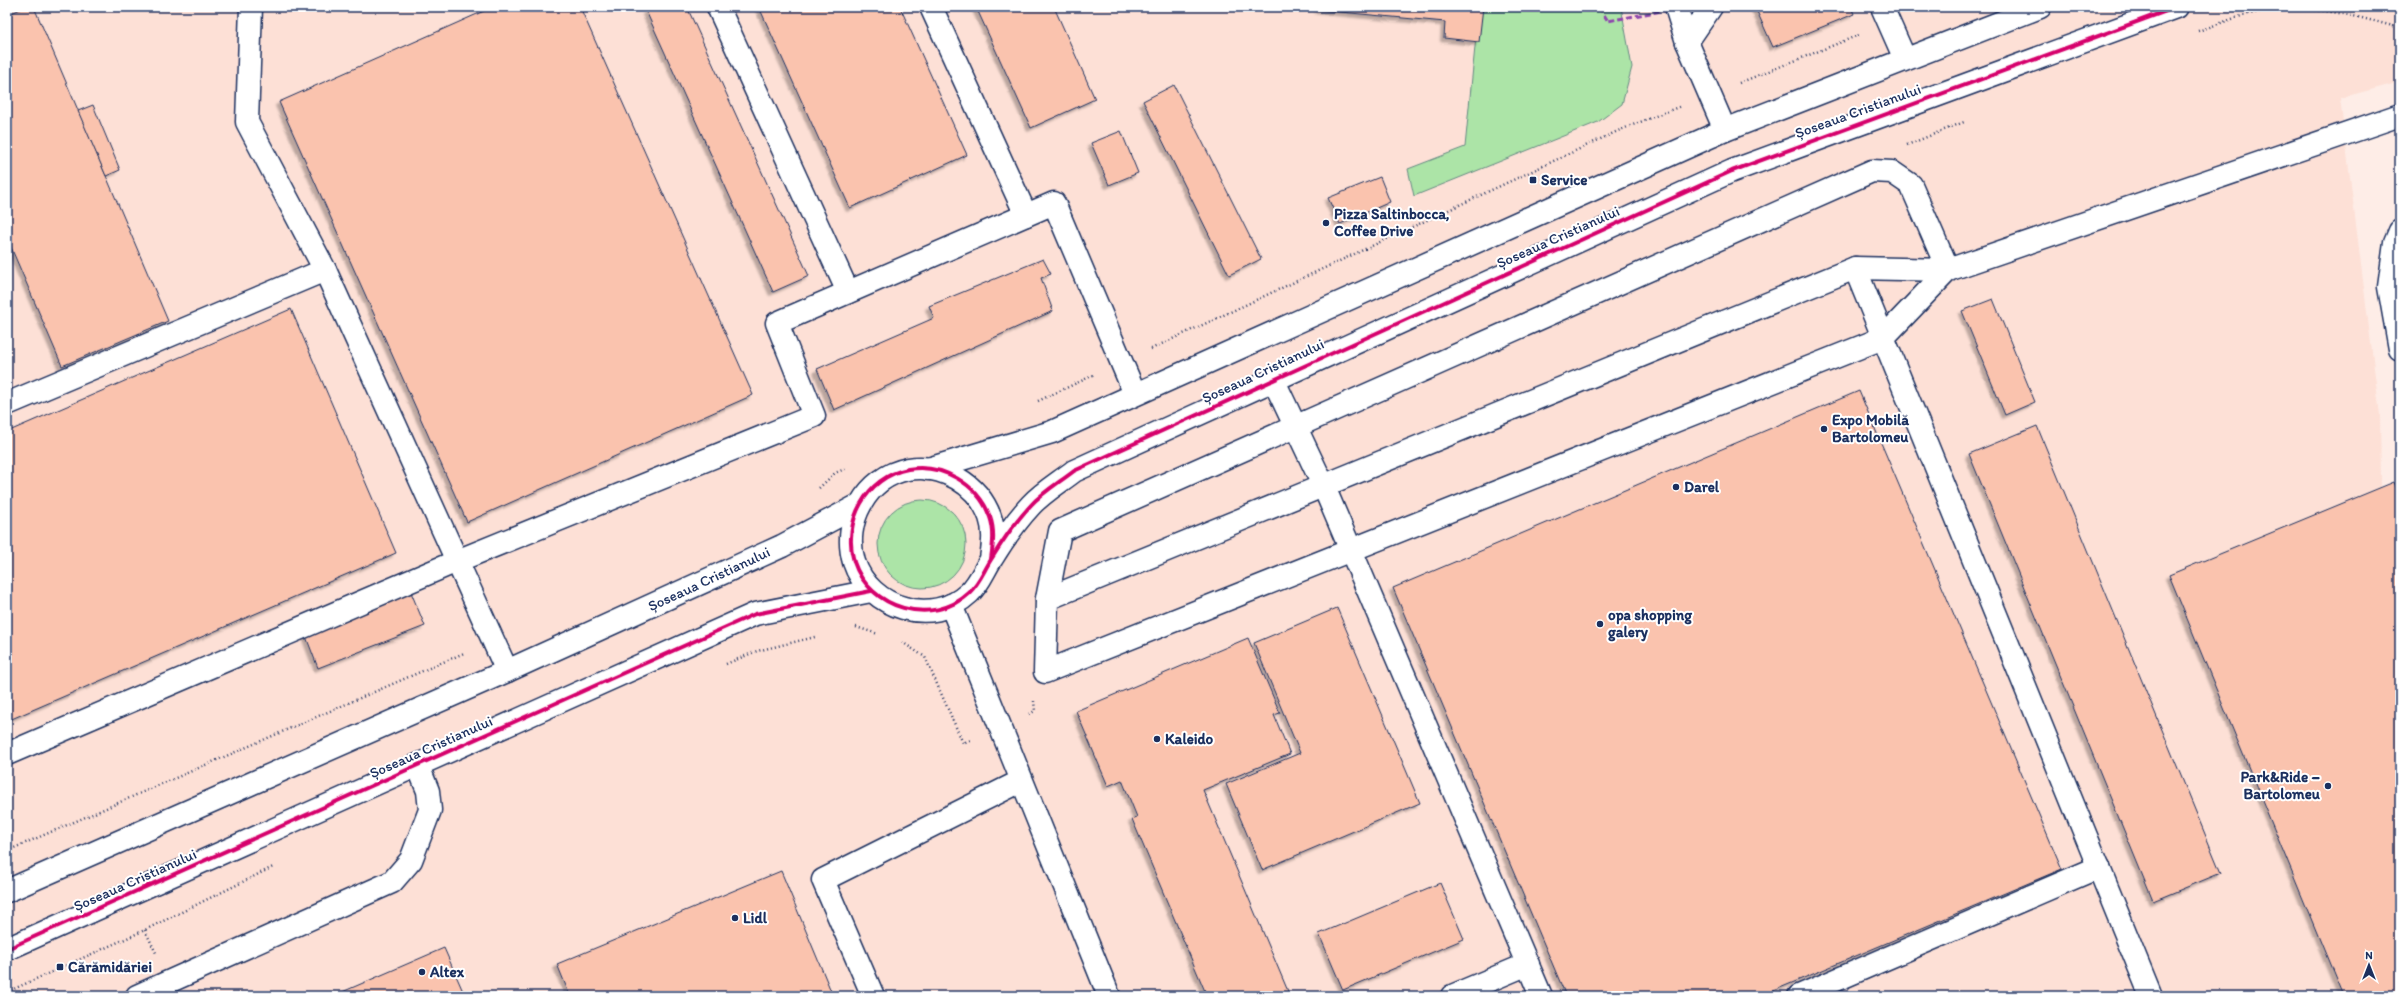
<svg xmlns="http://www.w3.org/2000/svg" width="2407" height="1003" viewBox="0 0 2407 1003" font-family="Itim,sans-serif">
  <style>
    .built { fill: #fde0d6 }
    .green { fill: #ace4a7; stroke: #648a82 }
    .building { fill: #fac3ae; stroke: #1b2f5e; filter: url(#shadow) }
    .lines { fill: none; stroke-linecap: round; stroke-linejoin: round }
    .lane-casing { stroke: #1b2f5e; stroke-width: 25 }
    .street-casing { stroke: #1b2f5e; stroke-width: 25 }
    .secondary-casing { stroke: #1b2f5e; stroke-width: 25 }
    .path { stroke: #1b2f5e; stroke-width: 2.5; stroke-dasharray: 1 3; stroke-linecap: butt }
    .lane { stroke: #fff; stroke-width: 22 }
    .street { stroke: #fff; stroke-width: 22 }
    .secondary { stroke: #fff; stroke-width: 22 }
    .quiet { stroke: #8e44ad; stroke-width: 3; stroke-dasharray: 6 3; stroke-linecap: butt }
    .cycleway-casing { stroke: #fff; stroke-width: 6 }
    .cycleway { stroke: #d6006c; stroke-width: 4 }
    .poi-dot { fill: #1b2f5e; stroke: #fff; stroke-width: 1.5 }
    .labels { text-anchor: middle; stroke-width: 4; stroke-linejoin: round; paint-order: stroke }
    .street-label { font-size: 15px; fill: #1b2f5e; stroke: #fff }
    .poi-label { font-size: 15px; font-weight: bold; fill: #1b2f5e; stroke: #fff; text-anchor: start }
  </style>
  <defs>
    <filter id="shadow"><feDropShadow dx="-3.5" dy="3.5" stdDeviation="1" flood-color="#0004"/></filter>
  </defs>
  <rect width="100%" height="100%" fill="#feede7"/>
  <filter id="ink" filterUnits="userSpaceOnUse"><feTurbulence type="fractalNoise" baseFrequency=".025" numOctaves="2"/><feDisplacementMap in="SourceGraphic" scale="8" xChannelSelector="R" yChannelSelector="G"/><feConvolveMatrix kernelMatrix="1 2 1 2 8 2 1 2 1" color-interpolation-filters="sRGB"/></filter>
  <g filter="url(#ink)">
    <path class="built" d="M 7,7 L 2400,7 L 2400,82 L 2340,98 L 2380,415 L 2389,996 L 7,996 Z"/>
    <g class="green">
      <path d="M 1479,7 L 1621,7 L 1632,67 L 1622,104 L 1598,122 L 1414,196 L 1408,169 L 1465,147 Z"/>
      <circle cx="922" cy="544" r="44"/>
    </g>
    <g class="building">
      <path d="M 25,7 L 34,7 L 168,321 L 62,366 L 7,238 L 7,15 Z"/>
      <path d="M 493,7 L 580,7 L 753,395 L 467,522 L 279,102 Z"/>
      <path d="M 654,7 L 687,7 L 809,276 L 773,292 L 646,11 Z"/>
      <path d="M 759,7 L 900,7 L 967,155 L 850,208 Z"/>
      <path d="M 976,7 L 1054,7 L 1095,99 L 1031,128 Z"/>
      <path d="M 1319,7 L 1483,7 L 1479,42 L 1444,38 L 1445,22 L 1319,10 Z"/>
      <path d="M 1755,7 L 1851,7 L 1854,14 L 1773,47 Z"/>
      <path d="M 1174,85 L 1261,259 L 1229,275 L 1143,101 Z"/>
      <path d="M 93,105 L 120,170 L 106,176 L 78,111 Z"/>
      <path d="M 1121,131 L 1138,173 L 1109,185 L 1091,143 Z"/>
      <path d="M 1380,177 L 1390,202 L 1340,224 L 1328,198 Z"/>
      <path d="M 1043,259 L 1051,274 L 1041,278 L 1053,311 L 834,410 L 817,369 L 934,318 L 929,306 Z"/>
      <path d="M 1993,299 L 2035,402 L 2005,415 L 1962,311 Z"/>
      <path d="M 291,309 L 396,553 L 7,721 L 7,432 Z"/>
      <path d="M 1859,391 L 2062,869 L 1761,996 L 1566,996 L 1393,588 Z"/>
      <path d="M 2037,426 L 2221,873 L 2153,901 L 1969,454 Z"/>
      <path d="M 2394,482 L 2400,496 L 2400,996 L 2343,996 L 2169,575 Z"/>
      <path d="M 408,585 L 425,626 L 318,668 L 305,634 Z"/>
      <path d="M 1337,608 L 1420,803 L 1262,870 L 1226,784 L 1300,753 L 1254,643 Z"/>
      <path d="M 1248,638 L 1280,713 L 1274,715 L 1290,754 L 1203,790 L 1290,996 L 1207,996 L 1132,819 L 1137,817 L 1122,780 L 1108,786 L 1076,711 Z"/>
      <path d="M 781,871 L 833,996 L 570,996 L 557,964 Z"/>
      <path d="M 1440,883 L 1464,939 L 1343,990 L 1319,934 Z"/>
      <path d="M 444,948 L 465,996 L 333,996 Z"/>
    </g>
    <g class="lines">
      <defs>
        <g id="lane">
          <path d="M 251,7 L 247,122 L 325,270 L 507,671"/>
          <path d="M 718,7 L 848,292"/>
          <path d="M 931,7 L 1026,215"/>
          <path d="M 1676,7 L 1687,42 L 1725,130"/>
          <path d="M 1882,7 L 1905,59"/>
          <path d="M 1687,42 L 1711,7"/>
          <path d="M 1855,268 L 2151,996"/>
          <path d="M 1948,270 L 1883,338 L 1045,672 L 1047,599 L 1855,268 L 1948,270 L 2400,115"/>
          <path d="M 1273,379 L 1324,487 L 1541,996"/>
          <path d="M 7,404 L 325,270"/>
          <path d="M 1047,599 L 1060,531 L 1872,171 L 1892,172 L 1911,185 L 1948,270"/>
          <path d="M 951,605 L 1109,996"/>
          <path d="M 7,754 L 457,561 L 814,416 L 777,323 L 1054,203 L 1135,394"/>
          <path d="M 137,996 L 392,882 L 411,860 L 430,810 L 428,791 L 418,766"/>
          <path d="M 873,996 L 823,880 L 1021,781"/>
          <path d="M 1452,996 L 1528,964"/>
          <path d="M 1799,996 L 2099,867"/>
        </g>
        <path id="street" d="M 2400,231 L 2395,243 L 2389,287 L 2400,349"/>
        <g id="secondary">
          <path d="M 928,469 L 1052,432 L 1725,130 L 2040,7"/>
          <path d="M 991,559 C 993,545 995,531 990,517 C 978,484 942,463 908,469 C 866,477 842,523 854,562 C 869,608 932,628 969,593 C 980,583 984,570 992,558 C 1003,540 1017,520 1031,505 C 1043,492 1060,482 1074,471 L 1732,171 L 2177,7"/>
          <path d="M 7,891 L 507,671 L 782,546 L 859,505"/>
          <path d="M 7,949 L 755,614 L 871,591"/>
        </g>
      </defs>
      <use href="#lane" class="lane-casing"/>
      <use href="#street" class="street-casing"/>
      <use href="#secondary" class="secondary-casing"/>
      <g class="path">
        <path d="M 1917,11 L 1928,7"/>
        <path d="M 2198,31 C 2217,25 2239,15 2259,12 C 2308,3 2353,15 2400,28"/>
        <path d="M 1739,83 L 1859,35"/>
        <path d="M 1907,145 L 1964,122"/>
        <path d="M 1151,349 L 1620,130 L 1681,106"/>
        <path d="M 1038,401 L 1094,375"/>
        <path d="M 819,488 L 835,473 L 847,468"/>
        <path d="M 856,627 L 878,634"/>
        <path d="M 902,642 L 925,657 L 963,743 L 971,740"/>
        <path d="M 726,664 L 757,651 L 815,637"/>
        <path d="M 1029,714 L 1035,711 L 1034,701"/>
        <path d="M 7,851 L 464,653"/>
        <path d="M 145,930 L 156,953"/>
        <path d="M 7,992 L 145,930 L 273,867"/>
      </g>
      <use href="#lane" class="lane"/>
      <use href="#street" class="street"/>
      <use href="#secondary" class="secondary"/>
      <path class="quiet" d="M 1599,7 L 1608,21 L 1677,8"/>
      <defs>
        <g id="cycleway">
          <path d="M 991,559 C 993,545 995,531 990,517 C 978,484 942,463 908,469 C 866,477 842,523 854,562 C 869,608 932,628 969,593 C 980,583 984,570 992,558 C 1003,540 1017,520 1031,505 C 1043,492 1060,482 1074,471 L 1732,171 L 2177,7"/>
          <path d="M 7,949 L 755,614 L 871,591"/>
        </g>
      </defs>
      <use href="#cycleway" class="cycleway-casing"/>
      <use href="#cycleway" class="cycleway"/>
    </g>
  </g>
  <g class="poi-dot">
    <rect x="1529" y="176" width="8" height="8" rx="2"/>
    <circle cx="1326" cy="223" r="4"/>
    <circle cx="1824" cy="429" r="4"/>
    <circle cx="1676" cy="487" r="4"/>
    <circle cx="1600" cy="624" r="4"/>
    <circle cx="1157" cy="739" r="4"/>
    <circle cx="2328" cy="786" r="4"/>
    <circle cx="735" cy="918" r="4"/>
    <rect x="56" y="963" width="8" height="8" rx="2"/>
    <circle cx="422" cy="972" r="4"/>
  </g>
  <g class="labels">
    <g class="street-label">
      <text transform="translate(1858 111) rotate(-20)" y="5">Șoseaua Cristianului</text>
      <text transform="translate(1558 237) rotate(-24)" y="5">Șoseaua Cristianului</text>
      <text transform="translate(1263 371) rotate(-25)" y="5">Șoseaua Cristianului</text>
      <text transform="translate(709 579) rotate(-25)" y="5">Șoseaua Cristianului</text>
      <text transform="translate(431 747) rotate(-24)" y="5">Șoseaua Cristianului</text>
      <text transform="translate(135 880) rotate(-24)" y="5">Șoseaua Cristianului</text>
    </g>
    <g class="poi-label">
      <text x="1541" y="185">Service</text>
      <text x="1334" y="219">Pizza Saltinbocca,<tspan x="1334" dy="17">Coffee Drive</tspan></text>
      <text x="1832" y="425">Expo Mobilă<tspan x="1832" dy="17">Bartolomeu</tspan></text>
      <text x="1684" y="492">Darel</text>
      <text x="1608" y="620">opa shopping<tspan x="1608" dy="17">galery</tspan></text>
      <text x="1165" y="744">Kaleido</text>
      <text x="2320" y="782" text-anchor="end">Park&amp;Ride –<tspan x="2320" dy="17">Bartolomeu</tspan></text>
      <text x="743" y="923">Lidl</text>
      <text x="68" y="972">Cărămidăriei</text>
      <text x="430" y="977">Altex</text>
    </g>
  </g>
  <rect width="2407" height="1003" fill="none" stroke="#fff" stroke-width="24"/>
  <rect x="12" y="12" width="2383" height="979" fill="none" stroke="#1b2f5e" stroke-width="1.5" filter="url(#ink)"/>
  <g transform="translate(2369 965)" stroke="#ffffff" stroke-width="3" paint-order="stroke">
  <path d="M0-3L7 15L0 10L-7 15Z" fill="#1b2f5e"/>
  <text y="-6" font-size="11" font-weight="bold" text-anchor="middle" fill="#1b2f5e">N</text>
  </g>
</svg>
